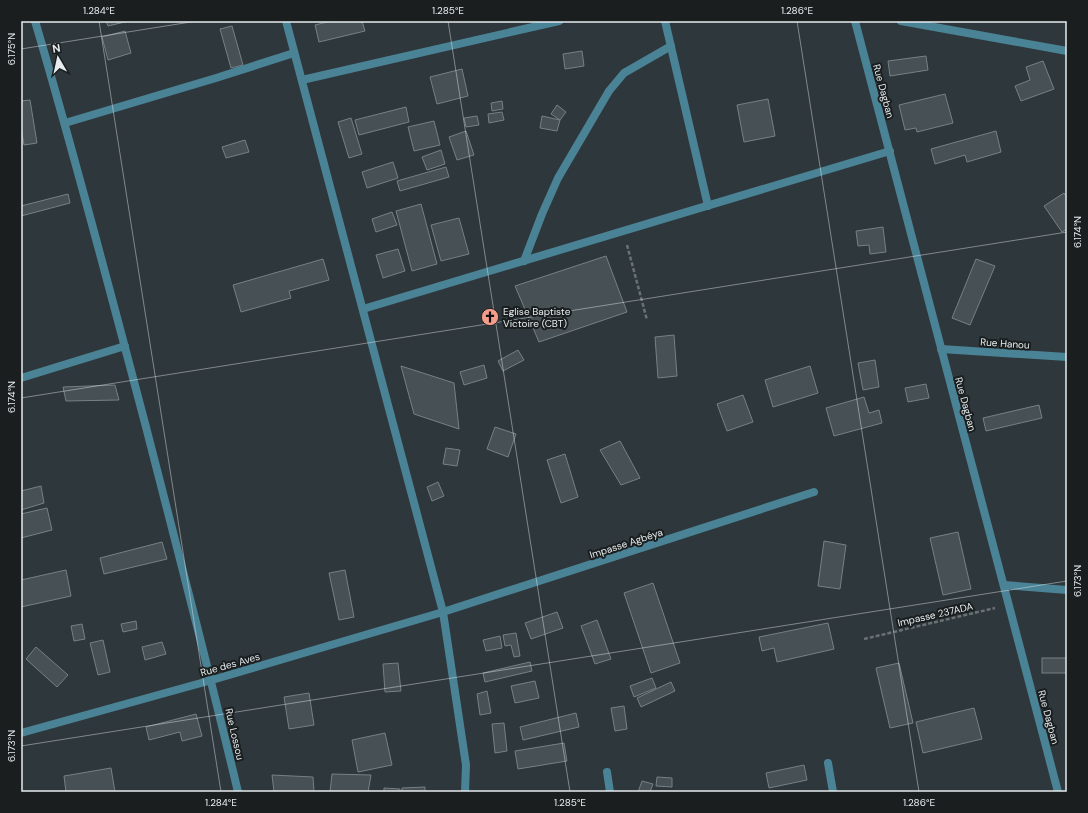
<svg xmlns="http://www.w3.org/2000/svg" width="1088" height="813" viewBox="0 0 1088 813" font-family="'DM Sans',sans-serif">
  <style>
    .building { fill: #475155; stroke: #768185 }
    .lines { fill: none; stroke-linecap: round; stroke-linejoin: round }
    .path { stroke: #697175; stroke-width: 2.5; stroke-dasharray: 4 2; stroke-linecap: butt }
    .minor { stroke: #4b8396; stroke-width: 8 }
    .ticks { fill: none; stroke: #e6ecef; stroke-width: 1; stroke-opacity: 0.45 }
    .labels { text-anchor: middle; stroke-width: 4; stroke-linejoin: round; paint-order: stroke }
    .street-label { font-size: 10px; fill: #e6ecef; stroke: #1a1e1f }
    .poi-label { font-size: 10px; fill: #e6ecef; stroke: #1a1e1f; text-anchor: start }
    .neatline { fill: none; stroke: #e6ecef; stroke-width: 1.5 }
    .ticks-label { font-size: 10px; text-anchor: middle; fill: #e6ecef }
  </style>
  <rect width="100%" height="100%" fill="#2e373b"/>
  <g class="building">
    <path d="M 106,21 L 129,21 L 108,26 Z"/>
    <path d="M 331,21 L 362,21 L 365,31 L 319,42 L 315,25 Z"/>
    <path d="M 232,26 L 243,65 L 231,68 L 220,29 Z"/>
    <path d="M 125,31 L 131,53 L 108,60 L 102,37 Z"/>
    <path d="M 582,51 L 584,66 L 565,69 L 563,54 Z"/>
    <path d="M 926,56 L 928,70 L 890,76 L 888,61 Z"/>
    <path d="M 1043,61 L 1054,89 L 1021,101 L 1015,86 L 1030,80 L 1026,67 Z"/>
    <path d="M 462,69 L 468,96 L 437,104 L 430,77 Z"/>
    <path d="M 945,94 L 953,123 L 917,132 L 916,128 L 905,130 L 899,105 Z"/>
    <path d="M 768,99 L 775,136 L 744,142 L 737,105 Z"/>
    <path d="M 30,100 L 37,143 L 24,145 L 21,127 L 21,101 Z"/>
    <path d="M 502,101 L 503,109 L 492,111 L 491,103 Z"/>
    <path d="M 557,105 L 566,112 L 560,120 L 551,114 Z"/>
    <path d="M 406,107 L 409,122 L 359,135 L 355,120 Z"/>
    <path d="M 502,112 L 504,120 L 489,123 L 488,114 Z"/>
    <path d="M 477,116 L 479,125 L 466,127 L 464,118 Z"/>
    <path d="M 542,116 L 560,120 L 557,131 L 540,128 Z"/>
    <path d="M 351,118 L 362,154 L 349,158 L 338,122 Z"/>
    <path d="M 434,121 L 440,145 L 414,151 L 408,127 Z"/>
    <path d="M 466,131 L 474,155 L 457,160 L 449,137 Z"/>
    <path d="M 996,131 L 1001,152 L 967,162 L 965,155 L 935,164 L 931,149 Z"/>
    <path d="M 245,140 L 249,152 L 226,158 L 222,147 Z"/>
    <path d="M 441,150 L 445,164 L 427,170 L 422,157 Z"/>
    <path d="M 393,162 L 398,178 L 367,188 L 362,172 Z"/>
    <path d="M 446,167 L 449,177 L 400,191 L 397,181 Z"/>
    <path d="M 1064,193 L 1067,198 L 1067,229 L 1062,232 L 1044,206 Z"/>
    <path d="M 68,194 L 70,203 L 21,216 L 21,206 Z"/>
    <path d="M 421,204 L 437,264 L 412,271 L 396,211 Z"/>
    <path d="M 392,212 L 397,225 L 376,232 L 372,219 Z"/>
    <path d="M 459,218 L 469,254 L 441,261 L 431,225 Z"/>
    <path d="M 883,227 L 886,252 L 870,254 L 869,245 L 858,246 L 856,231 Z"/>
    <path d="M 398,249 L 405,271 L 383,278 L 376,255 Z"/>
    <path d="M 606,256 L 627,312 L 539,342 L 515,286 Z"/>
    <path d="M 323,259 L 329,280 L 289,291 L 291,298 L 241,312 L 233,285 Z"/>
    <path d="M 976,259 L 995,266 L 970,325 L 952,318 Z"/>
    <path d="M 674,335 L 677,376 L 658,378 L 655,337 Z"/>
    <path d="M 518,350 L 524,360 L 503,371 L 498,361 Z"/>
    <path d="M 875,360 L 879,387 L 863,390 L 858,363 Z"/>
    <path d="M 484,365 L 487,378 L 464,385 L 460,372 Z"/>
    <path d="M 401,366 L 454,383 L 459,429 L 414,414 Z"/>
    <path d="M 810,366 L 818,393 L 773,407 L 765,380 Z"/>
    <path d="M 926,384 L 929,398 L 908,402 L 905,388 Z"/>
    <path d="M 115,385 L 119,400 L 66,401 L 63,387 Z"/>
    <path d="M 743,395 L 753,422 L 727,431 L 717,404 Z"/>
    <path d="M 864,397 L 869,413 L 879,410 L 882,423 L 834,436 L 826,408 Z"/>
    <path d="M 1039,405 L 1042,418 L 986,431 L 983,418 Z"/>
    <path d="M 495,427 L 516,434 L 508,457 L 487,449 Z"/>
    <path d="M 620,441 L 640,478 L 621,485 L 600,450 Z"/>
    <path d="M 446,448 L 460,450 L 457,466 L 443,464 Z"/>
    <path d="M 565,454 L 578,497 L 561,503 L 547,460 Z"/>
    <path d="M 438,482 L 444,496 L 432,501 L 427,487 Z"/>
    <path d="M 41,486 L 44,503 L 21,510 L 21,491 Z"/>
    <path d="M 47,508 L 52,530 L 21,538 L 21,514 Z"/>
    <path d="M 958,532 L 971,589 L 943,595 L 930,538 Z"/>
    <path d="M 824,541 L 846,545 L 840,589 L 818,586 Z"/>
    <path d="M 162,542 L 167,559 L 104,574 L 100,558 Z"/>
    <path d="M 66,570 L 71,596 L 21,607 L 21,580 Z"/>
    <path d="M 345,570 L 354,617 L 339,620 L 329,573 Z"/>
    <path d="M 653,583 L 680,663 L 651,673 L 624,593 Z"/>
    <path d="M 557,612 L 563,628 L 531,639 L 525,623 Z"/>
    <path d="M 597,620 L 611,659 L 595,664 L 581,626 Z"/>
    <path d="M 136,621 L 137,629 L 123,632 L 121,624 Z"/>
    <path d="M 828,623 L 834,649 L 777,662 L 774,648 L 762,651 L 759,637 Z"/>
    <path d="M 82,624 L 85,639 L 74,641 L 71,626 Z"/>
    <path d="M 516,633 L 520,656 L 514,657 L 511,645 L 505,646 L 503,635 Z"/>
    <path d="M 500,636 L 502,648 L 486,651 L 483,640 Z"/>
    <path d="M 103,640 L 110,672 L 98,675 L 90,643 Z"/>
    <path d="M 162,642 L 166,654 L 145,660 L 142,647 Z"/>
    <path d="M 36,647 L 68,675 L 57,687 L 26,659 Z"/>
    <rect x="1042" y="658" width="25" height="15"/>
    <path d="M 530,662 L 532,671 L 485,682 L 483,673 Z"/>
    <path d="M 398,663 L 401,691 L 385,692 L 383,664 Z"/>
    <path d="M 899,663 L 913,723 L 890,728 L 876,668 Z"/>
    <path d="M 652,678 L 656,688 L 634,697 L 630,686 Z"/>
    <path d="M 535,681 L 539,698 L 515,703 L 511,686 Z"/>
    <path d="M 671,682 L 675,691 L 641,707 L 637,698 Z"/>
    <path d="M 487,691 L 491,713 L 480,715 L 477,694 Z"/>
    <path d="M 309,693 L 314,725 L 289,729 L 284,697 Z"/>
    <path d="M 624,706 L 627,729 L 615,731 L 611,708 Z"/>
    <path d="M 974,708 L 982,739 L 923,753 L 916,722 Z"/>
    <path d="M 576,713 L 579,727 L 523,740 L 520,727 Z"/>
    <path d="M 196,714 L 202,736 L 182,741 L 180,732 L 149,740 L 146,727 Z"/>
    <path d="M 504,723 L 507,751 L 495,753 L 492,724 Z"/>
    <path d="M 385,733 L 392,765 L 358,772 L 352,740 Z"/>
    <path d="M 564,743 L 567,761 L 518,769 L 515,751 Z"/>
    <path d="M 804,765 L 807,780 L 769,788 L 766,773 Z"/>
    <path d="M 111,768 L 115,792 L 66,792 L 64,776 Z"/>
    <path d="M 332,774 L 371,775 L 368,792 L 330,792 Z"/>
    <path d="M 272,775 L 313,777 L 314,792 L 274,792 Z"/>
    <path d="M 657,777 L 672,778 L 672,787 L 656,786 Z"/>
    <path d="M 642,781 L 653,784 L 650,792 L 638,792 Z"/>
    <path d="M 425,787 L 425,792 L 402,792 L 402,788 Z"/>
    <path d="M 384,788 L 400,789 L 400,792 L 384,792 Z"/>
  </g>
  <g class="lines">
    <g class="path">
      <path d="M 627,245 L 647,320"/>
      <path d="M 864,639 L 995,608"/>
    </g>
    <g class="minor">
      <path d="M 35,21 C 75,156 110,291 146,427 C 177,548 209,670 238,792"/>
      <path d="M 286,21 L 443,612 L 466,765 L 465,792"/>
      <path d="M 665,21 L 708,206"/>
      <path d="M 855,21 L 1058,792"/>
      <path d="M 901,21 L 1067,51"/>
      <path d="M 302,80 L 559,21"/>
      <path d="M 65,123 L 216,78 L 294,53"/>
      <path d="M 524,261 L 542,214 L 558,178 L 609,91 L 624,73 L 671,46"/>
      <path d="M 363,309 L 890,151"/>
      <path d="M 941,349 L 1067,357"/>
      <path d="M 21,378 L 125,346"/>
      <path d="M 1004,585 L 1067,590"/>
      <path d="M 21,733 L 212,680 L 443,612 L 814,492"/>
      <path d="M 828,763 L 833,792"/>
      <path d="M 607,772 L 610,792"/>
    </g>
  </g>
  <path class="ticks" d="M 99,21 L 221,792M 448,21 L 570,792M 797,21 L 919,792M 21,49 L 197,21M 21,398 L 1067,232M 21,746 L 1067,581"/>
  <defs>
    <symbol id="church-disc" viewBox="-11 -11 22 22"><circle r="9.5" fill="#f49d8c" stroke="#1a1e1f"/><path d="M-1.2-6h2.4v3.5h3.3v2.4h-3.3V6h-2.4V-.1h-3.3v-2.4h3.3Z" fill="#111"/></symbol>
  </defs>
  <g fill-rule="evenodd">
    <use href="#church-disc" x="480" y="307" width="20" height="20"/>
  </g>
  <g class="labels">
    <g class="street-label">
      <text transform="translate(884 91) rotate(75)" y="4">Rue Dagban</text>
      <text transform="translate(1005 343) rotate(4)" y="4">Rue Hanou</text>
      <text transform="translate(966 404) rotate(75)" y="4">Rue Dagban</text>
      <text transform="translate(626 543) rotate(-18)" y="4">Impasse Agbéya</text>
      <text transform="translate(935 614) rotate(-13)" y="4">Impasse 237ADA</text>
      <text transform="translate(230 664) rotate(-16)" y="4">Rue des Aves</text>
      <text transform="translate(1049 717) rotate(75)" y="4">Rue Dagban</text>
      <text transform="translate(235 734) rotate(77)" y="4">Rue Lossou</text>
    </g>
    <g class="poi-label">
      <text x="503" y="315">Eglise Baptiste<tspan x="503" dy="12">Victoire (CBT)</tspan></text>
    </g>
  </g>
  <rect width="1088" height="813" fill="none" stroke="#1a1e1f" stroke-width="44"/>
  <g transform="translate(58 58) rotate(351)" stroke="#1a1e1f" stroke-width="3" paint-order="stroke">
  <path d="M0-3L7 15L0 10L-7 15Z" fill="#e6ecef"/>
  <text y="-6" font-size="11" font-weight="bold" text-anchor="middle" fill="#e6ecef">N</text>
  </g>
  <rect x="22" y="22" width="1044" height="769" class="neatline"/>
  <g class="ticks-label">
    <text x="99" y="14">1.284°E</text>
    <text x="448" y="14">1.285°E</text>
    <text x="797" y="14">1.286°E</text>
    <text transform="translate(11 49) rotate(-90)" y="4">6.175°N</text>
    <text transform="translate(1077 232) rotate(-90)" y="4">6.174°N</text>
    <text transform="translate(11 397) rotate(-90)" y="4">6.174°N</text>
    <text transform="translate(1077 581) rotate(-90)" y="4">6.173°N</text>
    <text transform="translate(11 746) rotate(-90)" y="4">6.173°N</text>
    <text x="221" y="806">1.284°E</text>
    <text x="570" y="806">1.285°E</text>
    <text x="919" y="806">1.286°E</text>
  </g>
</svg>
